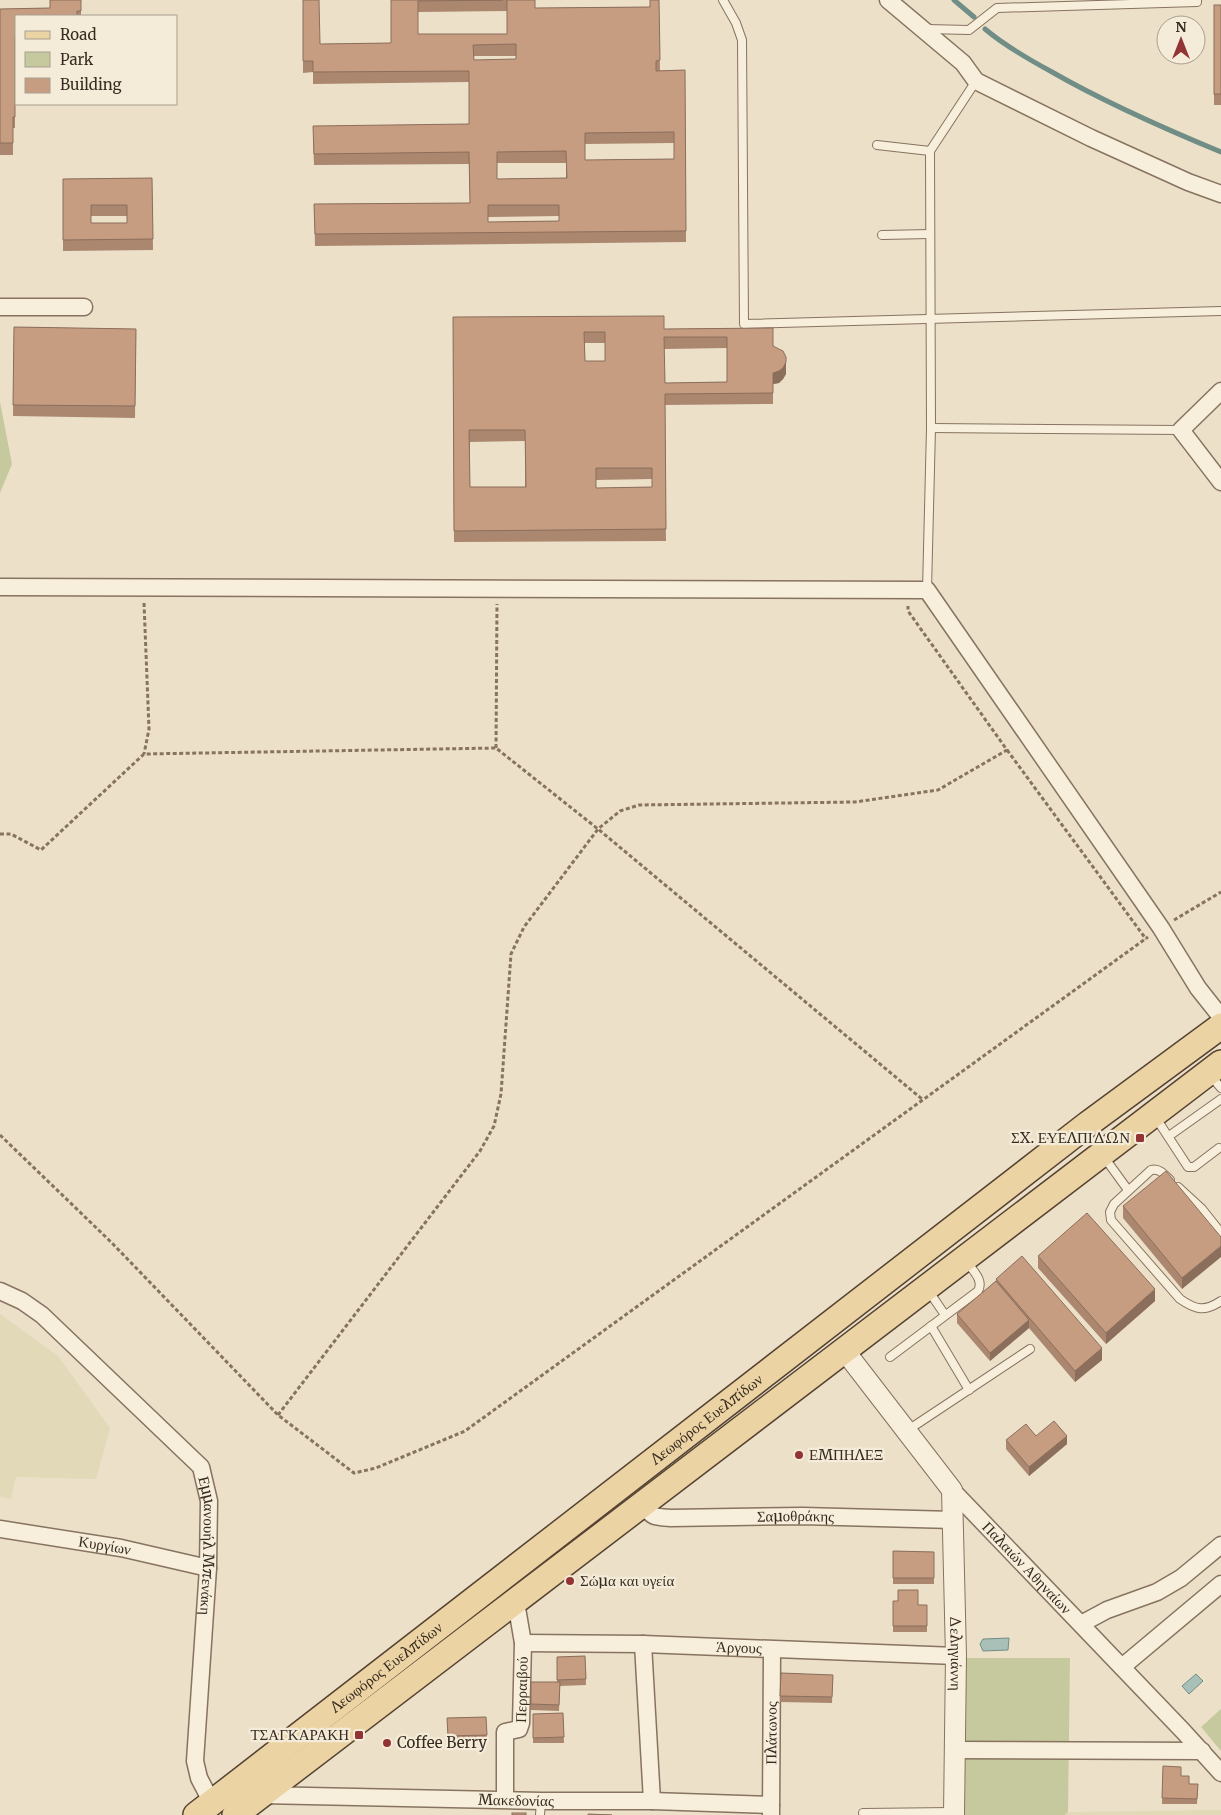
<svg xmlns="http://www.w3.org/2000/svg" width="1221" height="1815" viewBox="0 0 1221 1815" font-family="Merriweather,serif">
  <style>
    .farmland { fill: #e1d9b7 }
    .green { fill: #c5c99d }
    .water { fill: #a9c0b9; stroke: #708e86 }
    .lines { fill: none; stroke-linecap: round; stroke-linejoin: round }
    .stream { stroke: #708e86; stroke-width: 5 }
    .service-casing { stroke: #87735f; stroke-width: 10 }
    .minor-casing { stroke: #87735f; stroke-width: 19 }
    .tertiary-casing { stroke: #87735f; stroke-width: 22 }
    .primary-casing { stroke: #554232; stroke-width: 28 }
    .path { stroke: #87735f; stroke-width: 3; stroke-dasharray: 4 2.5; stroke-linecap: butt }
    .service { stroke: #f7eedc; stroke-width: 8 }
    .minor { stroke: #f7eedc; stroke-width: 16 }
    .tertiary { stroke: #f7eedc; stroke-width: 20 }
    .primary { stroke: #ebd3a4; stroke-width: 25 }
    .wall { fill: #ab8770; fill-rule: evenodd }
    .shaded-wall { fill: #8b6e5b }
    .building { fill: #c79d82; stroke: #8b6e5b; fill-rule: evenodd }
    .poi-dot { fill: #923336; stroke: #f4ebd8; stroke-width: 2 }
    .labels { text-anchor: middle; stroke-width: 4.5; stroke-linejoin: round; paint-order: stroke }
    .poi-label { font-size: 15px; fill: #382c21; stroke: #f4ebd8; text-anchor: start }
    .street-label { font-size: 15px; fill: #382c21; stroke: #f4ebd8 }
  </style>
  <rect width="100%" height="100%" fill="#ece0c9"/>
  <g class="farmland">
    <path d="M 0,1314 L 58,1356 L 110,1428 L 96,1479 L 16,1477 L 11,1499 L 0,1497 Z"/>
    <path d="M 1221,1810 L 1221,1815 L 1065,1815 L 1068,1812 Z"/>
  </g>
  <g class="green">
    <path d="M 0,402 L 12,464 L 0,493 Z"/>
    <path d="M 964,1658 L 1070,1658 L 1068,1812 L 1065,1815 L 963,1815 Z"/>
    <path d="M 1221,1709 L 1221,1751 L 1201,1727 Z"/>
  </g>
  <g class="water">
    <path d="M 1009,1638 L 1008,1650 L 983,1651 L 980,1644 L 983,1639 Z"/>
    <path d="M 1196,1674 L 1203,1681 L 1189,1694 L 1182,1686 Z"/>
  </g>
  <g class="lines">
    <g class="stream">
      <path d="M 954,0 L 974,17"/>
      <path d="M 985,29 C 1005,46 1028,59 1052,72 C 1106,103 1163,128 1221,152"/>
    </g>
    <defs>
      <g id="service">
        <path d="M 723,0 L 736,23 L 742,40 L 744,324 L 1221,311"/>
        <path d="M 927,29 L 969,30 L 997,8 L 1197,2 L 1197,0"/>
        <path d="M 877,145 L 930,151"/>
        <path d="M 882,235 L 930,234"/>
        <path d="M 931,428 L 1181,430"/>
        <path d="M 927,590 L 931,428 L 930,151 L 976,81"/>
        <path d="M 1211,1076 L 1221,1088"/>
        <path d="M 1156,1118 L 1188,1167 L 1194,1167 L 1219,1148"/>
        <path d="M 1169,1136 L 1221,1099"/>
        <path d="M 1104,1157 L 1128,1190"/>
        <path d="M 1170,1180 C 1164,1174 1159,1168 1151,1170 L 1114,1204 L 1110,1212 L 1111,1220 L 1180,1299 C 1196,1310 1204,1312 1221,1301"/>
        <path d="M 1178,1187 L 1202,1209 L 1221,1233"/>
        <path d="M 928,1290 L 945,1315"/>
        <path d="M 931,1326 L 969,1390"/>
        <path d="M 890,1357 L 978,1291 C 984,1280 973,1271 967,1262"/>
        <path d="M 908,1430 L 1030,1349"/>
        <path d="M 863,1813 L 952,1812"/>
        <path d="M 540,1815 L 541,1801"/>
      </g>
      <g id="minor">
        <path d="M 888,0 L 963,63 L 976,81 L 1091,138 L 1188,182 L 1221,194"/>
        <path d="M 0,307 L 84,307"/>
        <path d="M 1221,391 L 1181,430 L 1221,482"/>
        <path d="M 0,587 L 927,590 L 1161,928 L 1198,988 L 1221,1017"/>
        <path id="s1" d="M 0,1291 L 22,1301 L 42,1315 L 201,1467 L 209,1501 L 208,1568 L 195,1761 L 199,1778 L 212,1803"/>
        <path id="s2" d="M 952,1490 L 1183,1731 L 1221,1773"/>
        <path id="s3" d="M 643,1504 C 652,1518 655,1517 671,1518 L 803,1516 L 953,1520"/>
        <path id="s4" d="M 0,1529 L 121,1548 L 208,1568"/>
        <path d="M 1081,1624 L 1107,1610 L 1157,1592 L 1181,1578 L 1221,1545"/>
        <path id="s5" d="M 523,1643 L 643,1644 L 956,1656"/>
        <path d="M 643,1644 L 652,1801"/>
        <path d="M 1122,1667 L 1221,1584"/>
        <path d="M 955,1750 L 1202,1751"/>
        <path id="s6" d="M 261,1795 L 541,1801 L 652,1801 L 771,1805"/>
        <path id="s7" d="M 505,1799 L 505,1732 L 519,1729 L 521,1723 L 523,1643 L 517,1608 L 518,1599"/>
        <path id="s8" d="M 771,1815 L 772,1650"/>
      </g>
      <g id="tertiary">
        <path id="s9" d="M 844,1350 L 952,1490 L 956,1656 L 954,1815"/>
      </g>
      <g id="primary">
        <path id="s10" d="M 196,1815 L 1088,1124 L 1221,1026"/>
        <path d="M 235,1815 L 1221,1063"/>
      </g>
    </defs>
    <use href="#service" class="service-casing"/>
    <use href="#minor" class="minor-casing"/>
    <use href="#tertiary" class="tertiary-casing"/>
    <use href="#primary" class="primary-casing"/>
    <g class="path">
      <path d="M 144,603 L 149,729 L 144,754"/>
      <path d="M 496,748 L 497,604"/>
      <path d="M 1007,750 L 1146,939"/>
      <path d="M 0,834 L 11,834 L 41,850 L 144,754 L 496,748 L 598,829 L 922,1099"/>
      <path d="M 1174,920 L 1221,892"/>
      <path d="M 0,1135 L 112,1243 L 278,1415 L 354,1473 L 376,1468 L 465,1431 L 1148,937"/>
      <path d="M 278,1415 L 480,1151 L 494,1126 L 501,1094 L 511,954 L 524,927 L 598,829 L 620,811 L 639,805 L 855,802 L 938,790 L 1007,750 L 908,611 L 908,606"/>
    </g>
    <use href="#service" class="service"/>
    <use href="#minor" class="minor"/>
    <use href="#tertiary" class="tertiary"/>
    <use href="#primary" class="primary"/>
  </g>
  <g class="wall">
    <path d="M 81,0 L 81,16 L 16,16 L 16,48 L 15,48 L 15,128 L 13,128 L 13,155 L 0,155 L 0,9 L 50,8 Z"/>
    <path d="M 303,0 L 320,44 L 391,43 L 391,0 L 535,0 L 535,8 L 650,7 L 659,0 L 660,71 L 685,70 L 686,242 L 315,246 L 314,204 L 470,203 L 469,164 L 314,165 L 313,137 L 469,124 L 469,82 L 313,84 L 313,72 L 303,73 ZM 507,11 L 507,34 L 418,34 L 418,12 ZM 474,56 L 516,56 L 516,59 L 474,60 ZM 674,143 L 674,159 L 585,160 L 585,144 ZM 497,163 L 566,163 L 566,178 L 497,179 ZM 559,216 L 559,221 L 488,222 L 488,217 Z"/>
    <rect x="1214" y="5" width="7" height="100"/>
    <path d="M 152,178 L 153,250 L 63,251 L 63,179 ZM 91,216 L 127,216 L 127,223 L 91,223 Z"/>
    <path d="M 453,317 L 664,329 L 773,328 L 773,346 L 786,374 L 783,379 L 779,383 L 773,384 L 773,404 L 665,405 L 666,541 L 454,542 ZM 585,343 L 605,343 L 605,361 L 585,361 ZM 727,348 L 727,382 L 665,383 L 664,349 ZM 525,441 L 525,487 L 470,487 L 470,442 ZM 652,479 L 652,487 L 596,488 L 596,480 Z"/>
    <path d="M 14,327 L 136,329 L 135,418 L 13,416 Z"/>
    <path d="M 1123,1206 L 1221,1237 L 1182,1289 L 1123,1218 Z"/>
    <path d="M 1038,1256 L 1155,1301 L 1106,1344 L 1038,1268 Z"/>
    <path d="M 996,1279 L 1102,1360 L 1075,1382 L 1029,1328 L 990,1361 L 957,1323 L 957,1314 L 996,1281 Z"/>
    <path d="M 1036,1436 L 1067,1444 L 1029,1476 L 1006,1449 L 1006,1440 Z"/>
    <path d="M 893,1551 L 934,1552 L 934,1584 L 893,1584 Z"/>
    <path d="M 893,1601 L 918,1605 L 927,1605 L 927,1632 L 893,1632 Z"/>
    <path d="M 585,1656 L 586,1685 L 560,1686 L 559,1711 L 531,1710 L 531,1682 L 557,1682 L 557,1657 Z"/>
    <path d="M 781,1673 L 833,1675 L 832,1703 L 780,1702 Z"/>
    <path d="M 563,1713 L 564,1743 L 533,1743 L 533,1714 Z"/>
    <path d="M 486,1717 L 487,1741 L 448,1742 L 447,1718 Z"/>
    <path d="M 1163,1766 L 1181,1776 L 1189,1784 L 1198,1784 L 1197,1804 L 1162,1804 Z"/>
  </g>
  <g class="shaded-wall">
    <path d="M 786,362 L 786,374 L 783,379 L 779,383 L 773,384 L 773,373 Z"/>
    <path d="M 1221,1246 L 1221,1257 L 1182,1289 L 1182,1278 Z"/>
    <path d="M 1155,1289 L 1155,1301 L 1106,1344 L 1106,1333 Z"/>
    <path d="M 1029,1320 L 1029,1328 L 990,1361 L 990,1353 Z"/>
    <path d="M 1102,1348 L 1102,1360 L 1075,1382 L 1075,1371 Z"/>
    <path d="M 1067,1436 L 1067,1444 L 1029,1476 L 1029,1467 Z"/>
  </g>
  <g class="building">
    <path d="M 50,0 L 81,0 L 81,11 L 77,11 L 77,16 L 16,16 L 16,37 L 15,37 L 15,117 L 13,117 L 13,143 L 0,143 L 0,9 L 50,8 Z"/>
    <path d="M 303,0 L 319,0 L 320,44 L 391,43 L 391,0 L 503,0 L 418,1 L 418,34 L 507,34 L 507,0 L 535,0 L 535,8 L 650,7 L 650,0 L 659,0 L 660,60 L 656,61 L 656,71 L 685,70 L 686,231 L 315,234 L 314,204 L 470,203 L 469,152 L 314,154 L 313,126 L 469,124 L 469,71 L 313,72 L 313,61 L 303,61 ZM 516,44 L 516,59 L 474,60 L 473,45 ZM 674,132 L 674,159 L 585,160 L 585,133 ZM 566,151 L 567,178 L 497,179 L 497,152 ZM 488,205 L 559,205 L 559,221 L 488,222 Z"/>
    <rect x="1214" y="5" width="7" height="89"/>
    <path d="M 152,178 L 153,239 L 63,240 L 63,179 ZM 91,205 L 127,205 L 127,223 L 91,223 Z"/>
    <path d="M 664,316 L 664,329 L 773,328 L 773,346 L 783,351 L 786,357 L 786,362 L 783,368 L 779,371 L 773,373 L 773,393 L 665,394 L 666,529 L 454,531 L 453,317 ZM 584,332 L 605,332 L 605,361 L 585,361 ZM 664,337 L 727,337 L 727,382 L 665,383 ZM 469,430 L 525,430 L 526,487 L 470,487 ZM 596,468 L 652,468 L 652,487 L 596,488 Z"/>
    <path d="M 14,327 L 136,329 L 135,406 L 13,405 Z"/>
    <path d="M 1166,1171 L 1221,1237 L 1221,1246 L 1182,1278 L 1123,1206 Z"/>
    <path d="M 1087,1213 L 1155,1289 L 1106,1333 L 1038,1256 Z"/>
    <path d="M 1022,1256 L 1102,1348 L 1075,1371 L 996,1279 Z"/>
    <path d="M 996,1281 L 1029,1320 L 990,1353 L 957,1314 Z"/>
    <path d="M 1054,1421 L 1067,1436 L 1029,1467 L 1006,1440 L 1026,1424 L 1036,1436 Z"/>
    <path d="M 893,1551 L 934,1552 L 934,1578 L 893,1578 Z"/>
    <path d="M 898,1590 L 918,1590 L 918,1605 L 927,1605 L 927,1626 L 893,1626 L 893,1601 L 898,1601 Z"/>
    <path d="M 585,1656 L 586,1679 L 557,1680 L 557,1657 Z"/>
    <path d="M 781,1673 L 833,1675 L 832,1697 L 780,1696 Z"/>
    <path d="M 531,1682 L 560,1682 L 559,1705 L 531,1704 Z"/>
    <path d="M 563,1713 L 564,1737 L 533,1738 L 533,1714 Z"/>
    <path d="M 486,1717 L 487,1735 L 448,1736 L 447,1718 Z"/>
    <path d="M 1163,1766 L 1181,1767 L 1181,1776 L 1189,1776 L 1189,1784 L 1198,1784 L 1197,1799 L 1162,1798 Z"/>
    <rect x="512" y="1813" width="14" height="2"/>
    <path d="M 588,1814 L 612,1815 L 588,1815 Z"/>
  </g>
  <g class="poi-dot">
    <rect x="1135" y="1133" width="10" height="10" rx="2.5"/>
    <circle cx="799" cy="1455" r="5"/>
    <circle cx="570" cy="1581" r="5"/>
    <rect x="354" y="1730" width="10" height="10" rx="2.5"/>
    <circle cx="387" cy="1743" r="5"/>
  </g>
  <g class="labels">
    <g class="poi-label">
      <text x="1130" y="1143" text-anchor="end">ΣΧ. ΕΥΕΛΠΙΔΩΝ</text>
      <text x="809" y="1460">ΕΜΠΗΛΕΞ</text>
      <text x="580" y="1586">Σώμα και υγεία</text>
      <text x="349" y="1740" text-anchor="end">ΤΣΑΓΚΑΡΑΚΗ</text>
      <text x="397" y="1748">Coffee Berry</text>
    </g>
    <g class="street-label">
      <text dy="5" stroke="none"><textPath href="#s10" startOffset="646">Λεωφόρος Ευελπίδων</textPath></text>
      <text dy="5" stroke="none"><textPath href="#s3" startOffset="158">Σαμοθράκης</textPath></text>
      <text dy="5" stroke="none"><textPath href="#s1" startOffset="348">Εμμανουήλ Μπενάκη</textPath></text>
      <text dy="5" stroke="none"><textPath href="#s4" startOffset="106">Κυργίων</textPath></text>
      <text dy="5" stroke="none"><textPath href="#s2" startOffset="108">Παλαιών Αθηναίων</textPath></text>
      <text dy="5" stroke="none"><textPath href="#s5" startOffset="216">Άργους</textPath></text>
      <text dy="5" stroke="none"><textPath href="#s9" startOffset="340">Δεληγιάννη</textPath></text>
      <text dy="5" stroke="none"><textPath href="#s10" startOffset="241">Λεωφόρος Ευελπίδων</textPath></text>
      <text dy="5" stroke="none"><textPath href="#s7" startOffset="121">Περραιβού</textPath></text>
      <text dy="5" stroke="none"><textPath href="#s8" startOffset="82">Πλάτωνος</textPath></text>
      <text dy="5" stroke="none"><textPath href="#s6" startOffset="255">Μακεδονίας</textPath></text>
    </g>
  </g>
  <rect x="15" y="15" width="162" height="90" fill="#f4ebd8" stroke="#a99f8f"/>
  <rect x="25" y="31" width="25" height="8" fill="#ebd3a4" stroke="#a99f8f"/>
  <text x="60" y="40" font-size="15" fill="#382c21">Road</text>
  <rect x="25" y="52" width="25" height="15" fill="#c5c99d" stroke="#a99f8f"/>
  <text x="60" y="65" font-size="15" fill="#382c21">Park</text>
  <rect x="25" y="78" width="25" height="15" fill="#c79d82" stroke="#a99f8f"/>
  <text x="60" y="90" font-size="15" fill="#382c21">Building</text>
  <g transform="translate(1181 40)"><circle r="24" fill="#f4ebd8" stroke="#a99f8f"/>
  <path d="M0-4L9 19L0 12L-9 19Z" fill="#923336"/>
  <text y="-8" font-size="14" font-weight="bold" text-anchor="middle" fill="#382c21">N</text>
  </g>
</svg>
